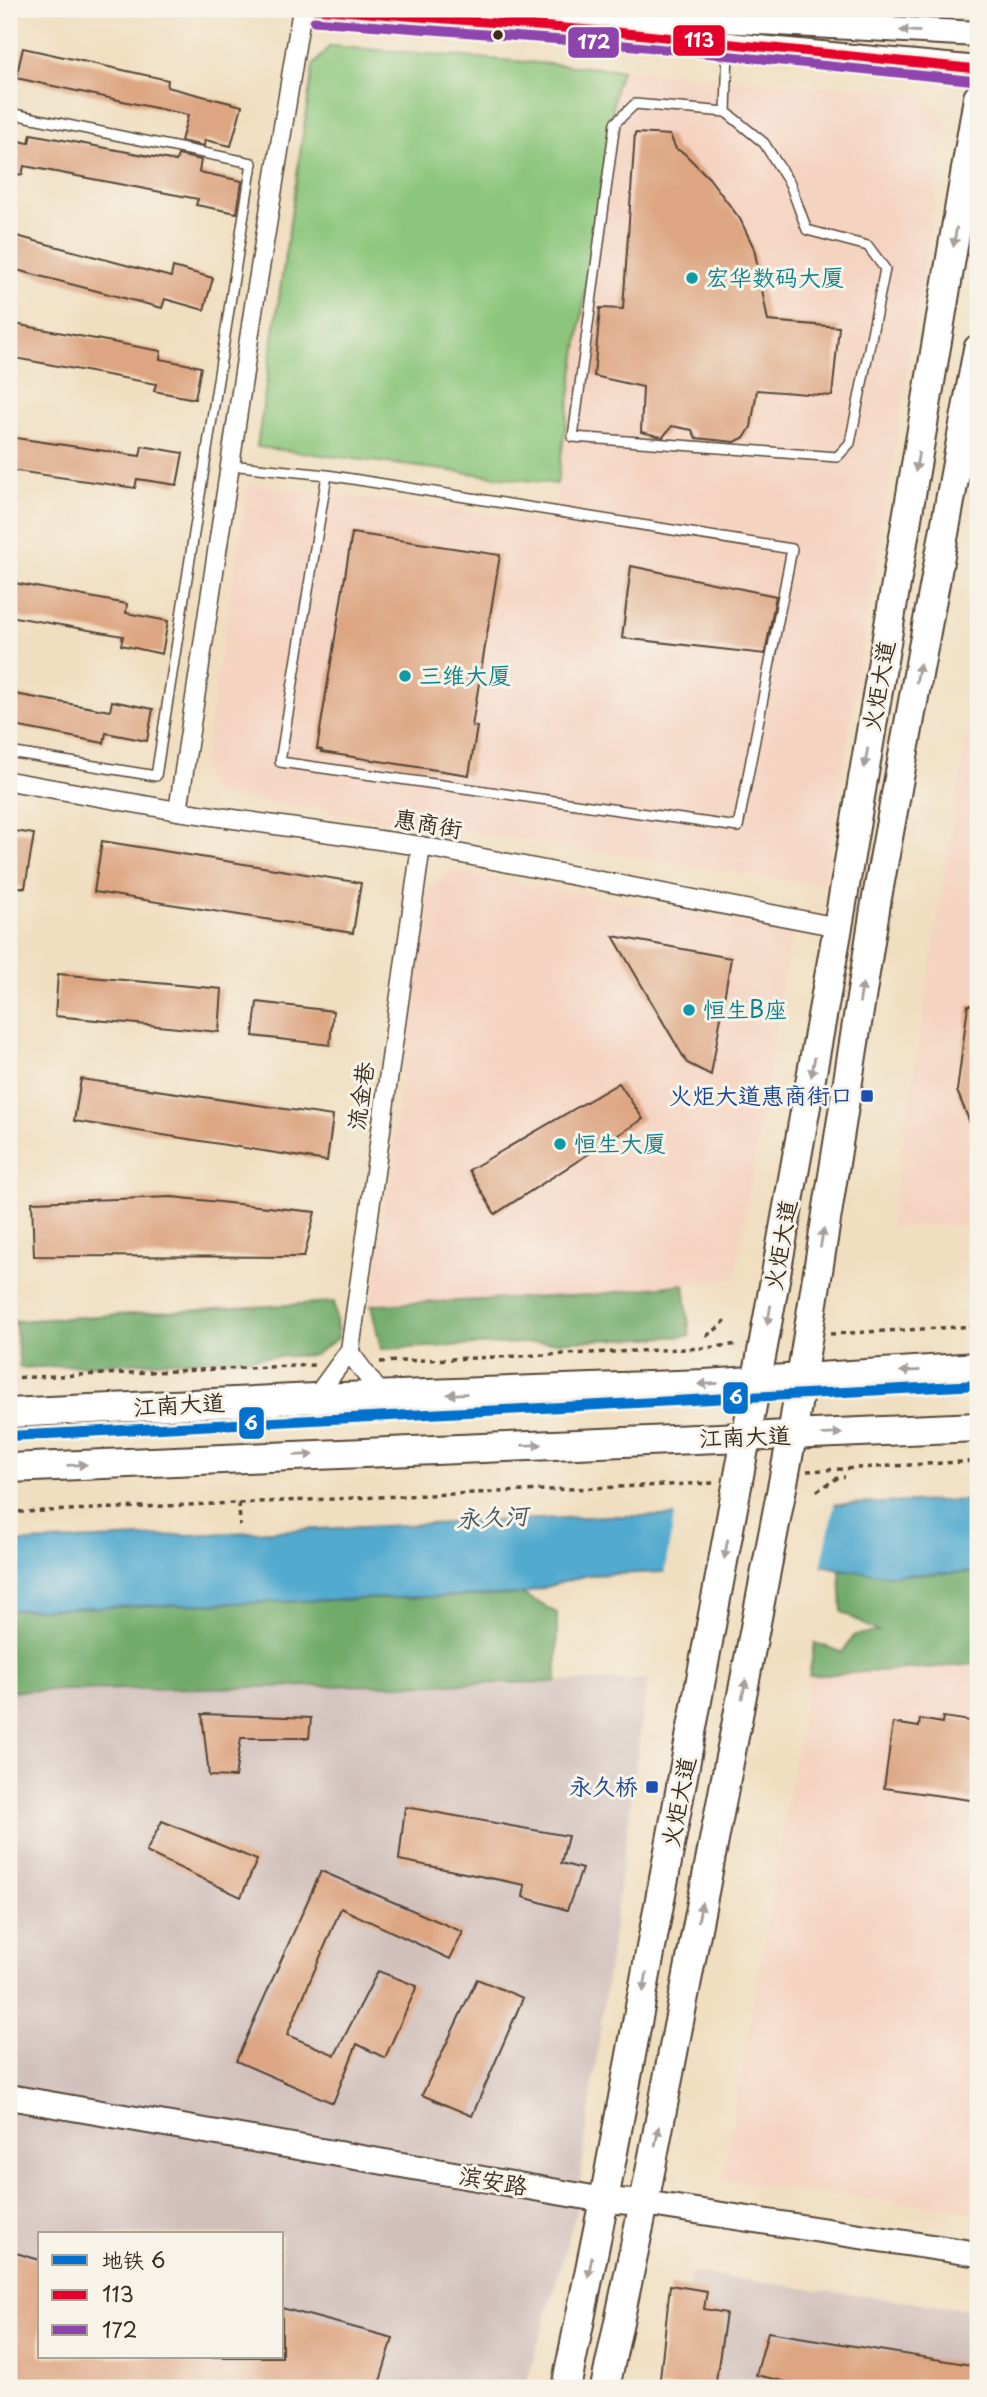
<svg xmlns="http://www.w3.org/2000/svg" width="987" height="2397" viewBox="0 0 987 2397" font-family="'Playpen Sans','LXGW WenKai TC',sans-serif">
  <style>
    .built { fill: #f5d3c1 }
    .industrial { fill: #d1c0bc; fill-rule: evenodd }
    .green { fill: #8cc67b; stroke: #64784c; stroke-width: 2 }
    .forest { fill: #71ab6b; stroke: #566a44; stroke-width: 2 }
    .water { fill: #52aacf; stroke: #466a76; stroke-width: 2 }
    .pier { fill: #f0dec0 }
    .building { fill: #dda581 }
    .lines { fill: none; stroke-linecap: round; stroke-linejoin: round }
    .lane-casing { stroke: #564536; stroke-width: 12 }
    .street-casing { stroke: #564536; stroke-width: 21 }
    .secondary-casing { stroke: #564536; stroke-width: 28 }
    .primary-casing { stroke: #564536; stroke-width: 32 }
    .path { stroke: #564536; stroke-width: 3.5; stroke-dasharray: 5 5; stroke-linecap: butt }
    .lane { stroke: #fff; stroke-width: 9 }
    .street { stroke: #fff; stroke-width: 18 }
    .secondary { stroke: #fff; stroke-width: 24 }
    .primary { stroke: #fff; stroke-width: 28 }
    .bus-1-casing { stroke: #f7f3e8; stroke-width: 14 }
    .bus-2-casing { stroke: #f7f3e8; stroke-width: 14 }
    .bus-1 { stroke: #e4002b; stroke-width: 9 }
    .bus-2 { stroke: #8e44ad; stroke-width: 9 }
    .metro-1-casing { stroke: #f7f3e8; stroke-width: 16 }
    .metro-1 { stroke: #0072ce; stroke-width: 10 }
    .oneway { fill: #a79f9a }
    .bus-dot { fill: #3b2a1e; stroke: #f7f3e8; stroke-width: 2.5 }
    .culture-dot { fill: #0f9aa8; stroke: #f7f3e8; stroke-width: 2.5 }
    .transit-dot { fill: #1a4fb4; stroke: #f7f3e8; stroke-width: 2.5 }
    .labels { text-anchor: middle; stroke-width: 6; stroke-linejoin: round; paint-order: stroke }
    .culture-label { font-size: 23px; fill: #0d838f; stroke: #f7f3e8; text-anchor: start }
    .street-label { font-size: 23px; fill: #3b2a1e; stroke: #f7f3e8 }
    .transit-label { font-size: 23px; fill: #164399; stroke: #f7f3e8; text-anchor: end }
    .water-label { font-size: 24px; font-style: italic; fill: #43575c; stroke: #f7f3e8 }
    .line-badge { stroke: #f7f3e8; stroke-width: 2.5 }
    .badge-label { font-size: 19px; text-anchor: middle; font-weight: bold; fill: #fff }
  </style>
  <rect width="100%" height="100%" fill="#f7f3e8"/>
  <filter id="ink" filterUnits="userSpaceOnUse"><feTurbulence type="fractalNoise" baseFrequency=".0143" numOctaves="2"/><feDisplacementMap in="SourceGraphic" scale="14" xChannelSelector="R" yChannelSelector="G"/><feConvolveMatrix kernelMatrix="1 2 1 2 8 2 1 2 1" color-interpolation-filters="sRGB"/></filter>
  <filter id="wash" filterUnits="userSpaceOnUse"><feTurbulence type="fractalNoise" baseFrequency=".00686" numOctaves="4" result="noise"/><feDisplacementMap in="SourceGraphic" scale="28" xChannelSelector="R" yChannelSelector="G"/><feGaussianBlur stdDeviation="1.57" result="paint"/><feColorMatrix in="noise" values="0 0 0 0 0 0 0 0 0 0 0 0 0 0 0 0 0 1.4 0 .05"/><feComposite in="paint" operator="in"/></filter>
  <g filter="url(#wash)">
    <rect width="100%" height="100%" fill="#f0dec0"/>
    <g class="built">
      <path d="M 622,70 L 925,94 L 947,125 L 824,886 L 214,794 L 202,771 L 248,484 L 552,522 L 616,86 Z"/>
      <path d="M 978,659 L 978,1225 L 890,1227 Z"/>
      <path d="M 452,871 L 791,931 L 735,1278 L 589,1295 L 371,1305 L 428,890 Z"/>
      <path d="M 978,1664 L 978,2212 L 723,2180 L 809,1676 Z"/>
    </g>
    <g class="industrial">
      <path d="M 647,1680 L 576,2212 L 525,2388 L 9,2388 L 9,1691 ZM 40,2234 L 282,2234 L 282,2357 L 40,2357 Z"/>
      <path d="M 691,2273 L 978,2311 L 978,2388 L 672,2388 Z"/>
    </g>
    <path class="green" d="M 330,46 L 622,70 L 616,86 L 557,484 L 257,447 L 313,66 Z"/>
    <g class="forest">
      <path d="M 684,1284 L 690,1336 L 381,1349 L 371,1305 L 589,1295 Z"/>
      <path d="M 334,1302 L 338,1338 L 314,1355 L 20,1368 L 15,1321 Z"/>
      <path d="M 840,1569 L 889,1575 L 978,1572 L 978,1664 L 809,1676 L 815,1643 L 842,1652 L 855,1635 L 878,1632 L 842,1612 Z"/>
      <path d="M 522,1594 L 557,1613 L 557,1682 L 9,1691 L 9,1610 Z"/>
    </g>
    <path class="water" d="M 978,1500 L 978,1572 L 889,1575 L 840,1569 L 798,1560 L 686,1571 L 588,1575 L 522,1594 L 9,1610 L 9,1543 L 608,1516 L 691,1516 L 811,1505 Z"/>
    <path class="pier" d="M 811,1501 L 835,1501 L 821,1568 L 798,1564 L 664,1575 L 675,1513 Z"/>
    <g id="blocks">
      <g class="building">
        <path d="M 23,48 L 168,80 L 167,87 L 242,106 L 231,146 L 205,140 L 204,146 L 181,141 L 188,115 L 16,78 Z"/>
        <path d="M 635,133 L 670,135 L 676,149 L 684,153 L 709,178 L 740,219 L 754,248 L 768,321 L 839,327 L 832,396 L 757,390 L 751,427 L 745,437 L 735,442 L 696,438 L 692,430 L 672,426 L 663,437 L 658,436 L 641,432 L 643,387 L 594,376 L 600,308 L 623,309 Z"/>
        <path d="M 31,134 L 176,161 L 178,155 L 201,160 L 199,172 L 242,181 L 237,213 L 196,205 L 198,199 L 24,166 L 22,175 L 9,172 L 9,139 L 29,143 Z"/>
        <path d="M 9,234 L 171,277 L 173,267 L 213,278 L 204,310 L 165,299 L 162,308 L 9,268 Z"/>
        <path d="M 9,323 L 161,351 L 160,359 L 201,367 L 195,399 L 154,391 L 156,384 L 9,357 Z"/>
        <path d="M 9,437 L 140,456 L 142,446 L 183,453 L 177,485 L 137,479 L 135,488 L 9,470 Z"/>
        <path d="M 352,533 L 500,555 L 472,726 L 477,727 L 469,775 L 321,752 L 322,750 L 317,749 Z"/>
        <path d="M 631,566 L 776,596 L 765,654 L 622,638 Z"/>
        <path d="M 9,582 L 127,604 L 126,613 L 168,621 L 162,654 L 121,645 L 123,636 L 9,616 Z"/>
        <path d="M 9,693 L 110,711 L 112,701 L 153,709 L 147,741 L 106,733 L 104,743 L 9,725 Z"/>
        <path d="M 9,830 L 34,834 L 25,888 L 9,885 Z"/>
        <path d="M 102,841 L 361,883 L 353,933 L 94,892 Z"/>
        <path d="M 613,936 L 731,958 L 711,1075 L 687,1063 Z"/>
        <path d="M 58,974 L 222,989 L 219,1032 L 55,1016 Z"/>
        <path d="M 257,1002 L 333,1011 L 330,1045 L 253,1036 Z"/>
        <path d="M 968,1005 L 978,1005 L 978,1142 L 957,1091 Z"/>
        <path d="M 81,1079 L 333,1116 L 327,1161 L 74,1121 Z"/>
        <path d="M 619,1083 L 643,1119 L 495,1214 L 469,1170 Z"/>
        <path d="M 172,1197 L 315,1212 L 304,1257 L 34,1256 L 32,1202 Z"/>
        <path d="M 202,1714 L 311,1718 L 309,1738 L 241,1738 L 235,1777 L 209,1776 Z"/>
        <path d="M 943,1717 L 978,1722 L 978,1801 L 884,1788 L 893,1723 L 919,1727 L 920,1719 L 942,1723 Z"/>
        <path d="M 405,1807 L 568,1836 L 561,1863 L 582,1869 L 567,1910 L 523,1897 L 525,1885 L 399,1860 Z"/>
        <path d="M 162,1821 L 257,1860 L 241,1897 L 146,1852 Z"/>
        <path d="M 321,1871 L 463,1932 L 450,1959 L 341,1908 L 287,2035 L 335,2055 L 378,1971 L 417,1986 L 385,2058 L 357,2044 L 333,2103 L 236,2061 Z"/>
        <path d="M 477,1979 L 523,1998 L 472,2116 L 422,2095 Z"/>
        <path d="M 9,2251 L 40,2260 L 40,2357 L 282,2357 L 282,2308 L 393,2338 L 378,2388 L 9,2388 Z"/>
        <path d="M 670,2285 L 707,2291 L 704,2309 L 726,2313 L 715,2388 L 659,2388 Z"/>
        <path d="M 768,2332 L 978,2366 L 978,2388 L 814,2388 L 756,2375 Z"/>
      </g>
    </g>
  </g>
  <g filter="url(#ink)">
    <use href="#blocks" fill-opacity="0" stroke="#564536" stroke-width="2"/>
    <g class="lines">
      <defs>
        <g id="lane">
          <path d="M 726,112 L 764,143 L 790,184 L 807,230 L 868,246 L 885,269 L 850,443 L 837,457 L 573,437 L 615,123 L 635,104 L 726,112 L 728,47"/>
          <path d="M 9,113 L 252,163 L 156,776 L 9,752"/>
          <path d="M 229,465 L 327,475 L 280,762 L 738,827 L 792,549 L 327,475"/>
        </g>
        <g id="street">
          <path d="M 9,781 L 178,811 L 421,846 L 838,927"/>
          <path d="M 178,811 L 255,299 L 302,9"/>
          <path d="M 350,1353 L 383,1397"/>
          <path d="M 315,1398 L 350,1350 L 421,846"/>
        </g>
        <g id="secondary">
          <path d="M 315,9 L 616,32 L 728,45 L 978,69"/>
          <path d="M 591,13 L 978,34"/>
          <path d="M 9,2097 L 604,2200 L 644,2203 L 978,2254"/>
        </g>
        <g id="primary">
          <path d="M 9,1413 L 315,1398 L 705,1384 L 978,1367"/>
          <path d="M 9,1468 L 978,1427"/>
          <path d="M 566,2388 L 604,2200 L 764,1341 L 838,927 L 978,98"/>
          <path d="M 605,2388 L 644,2203 L 792,1436 L 876,903 L 978,349"/>
        </g>
      </defs>
      <use href="#lane" class="lane-casing"/>
      <use href="#street" class="street-casing"/>
      <use href="#secondary" class="secondary-casing"/>
      <use href="#primary" class="primary-casing"/>
      <g class="path">
        <path d="M 830,1334 L 978,1326"/>
        <path d="M 706,1335 L 712,1333 L 726,1320"/>
        <path d="M 380,1362 L 706,1348 L 739,1344"/>
        <path d="M 9,1378 L 316,1365"/>
        <path d="M 807,1471 L 978,1461"/>
        <path d="M 817,1491 L 839,1477 L 845,1477"/>
        <path d="M 239,1503 L 240,1526"/>
        <path d="M 9,1510 L 22,1512 L 713,1483"/>
        <path d="M 9,1533 L 9,1535"/>
      </g>
      <use href="#lane" class="lane"/>
      <use href="#street" class="street"/>
      <use href="#secondary" class="secondary"/>
      <use href="#primary" class="primary"/>
      <defs>
        <path id="bus-1" d="M 315,9 L 616,32 L 978,69"/>
        <path id="bus-2" d="M 314,21 L 615,44 L 977,81"/>
      </defs>
      <use href="#bus-1" class="bus-1-casing"/>
      <use href="#bus-2" class="bus-2-casing"/>
      <use href="#bus-1" class="bus-1"/>
      <use href="#bus-2" class="bus-2"/>
      <defs>
        <path id="metro-1" d="M 9,1436 L 978,1385"/>
      </defs>
      <use href="#metro-1" class="metro-1-casing"/>
      <use href="#metro-1" class="metro-1"/>
    </g>
    <defs><path id="oneway-solid" d="M-6-.8H1V-3.2L6.5 0L1 3.2V.8H-6Z" transform="scale(1.75)"/></defs>
    <g class="oneway">
      <use href="#oneway-solid" transform="translate(910 31) rotate(-177)"/>
      <use href="#oneway-solid" transform="translate(955 237) rotate(100)"/>
      <use href="#oneway-solid" transform="translate(917 462) rotate(100)"/>
      <use href="#oneway-solid" transform="translate(918 673) rotate(-80)"/>
      <use href="#oneway-solid" transform="translate(866 758) rotate(100)"/>
      <use href="#oneway-solid" transform="translate(861 993) rotate(-81)"/>
      <use href="#oneway-solid" transform="translate(813 1067) rotate(100)"/>
      <use href="#oneway-solid" transform="translate(822 1238) rotate(-81)"/>
      <use href="#oneway-solid" transform="translate(769 1315) rotate(100)"/>
      <use href="#oneway-solid" transform="translate(910 1371) rotate(177)"/>
      <use href="#oneway-solid" transform="translate(708 1384) rotate(177)"/>
      <use href="#oneway-solid" transform="translate(457 1394) rotate(178)"/>
      <use href="#oneway-solid" transform="translate(832 1434) rotate(-3)"/>
      <use href="#oneway-solid" transform="translate(532 1445) rotate(-2)"/>
      <use href="#oneway-solid" transform="translate(304 1455) rotate(-2)"/>
      <use href="#oneway-solid" transform="translate(77 1465) rotate(-2)"/>
      <use href="#oneway-solid" transform="translate(726 1549) rotate(100)"/>
      <use href="#oneway-solid" transform="translate(744 1689) rotate(-79)"/>
      <use href="#oneway-solid" transform="translate(700 1912) rotate(-79)"/>
      <use href="#oneway-solid" transform="translate(645 1982) rotate(101)"/>
      <use href="#oneway-solid" transform="translate(657 2136) rotate(-79)"/>
      <use href="#oneway-solid" transform="translate(590 2267) rotate(101)"/>
    </g>
  </g>
  <circle class="bus-dot" cx="498" cy="35" r="6"/>
  <g class="culture-dot">
    <circle cx="692" cy="278" r="7"/>
    <circle cx="405" cy="676" r="7"/>
    <circle cx="689" cy="1010" r="7"/>
    <circle cx="560" cy="1144" r="7"/>
  </g>
  <g class="transit-dot">
    <rect x="860" y="1089" width="14" height="14" rx="3.5"/>
    <rect x="645" y="1780" width="14" height="14" rx="3.5"/>
  </g>
  <g class="labels">
    <g class="culture-label">
      <text x="706" y="286">宏华数码大厦</text>
      <text x="419" y="684">三维大厦</text>
      <text x="703" y="1018">恒生B座</text>
      <text x="574" y="1152">恒生大厦</text>
    </g>
    <g class="street-label">
      <text transform="translate(879 686) rotate(-80)" y="8">火炬大道</text>
      <text transform="translate(428 824) rotate(10)" y="8">惠商街</text>
      <text transform="translate(361 1096) rotate(-82)" y="8">流金巷</text>
      <text transform="translate(781 1245) rotate(-80)" y="8">火炬大道</text>
      <text transform="translate(179 1405) rotate(-3)" y="8">江南大道</text>
      <text transform="translate(745 1437) rotate(-2)" y="8">江南大道</text>
      <text transform="translate(679 1802) rotate(-79)" y="8">火炬大道</text>
      <text transform="translate(493 2181) rotate(10)" y="8">滨安路</text>
    </g>
    <g class="transit-label">
      <text x="853" y="1104">火炬大道惠商街口</text>
      <text x="638" y="1795">永久桥</text>
    </g>
    <g class="water-label">
      <text transform="translate(492 1518) rotate(-3)" y="8">永久河</text>
    </g>
  </g>
  <g class="line-badge">
    <rect x="672" y="24" width="54" height="33" rx="7" fill="#e4002b"/>
    <rect x="567" y="26" width="53" height="33" rx="7" fill="#8e44ad"/>
    <rect x="722" y="1381" width="27" height="34" rx="7" fill="#0072ce"/>
    <rect x="238" y="1406" width="27" height="34" rx="7" fill="#0072ce"/>
  </g>
  <g class="badge-label">
    <text x="699" y="47">113</text>
    <text x="594" y="49">172</text>
    <text x="736" y="1404">6</text>
    <text x="251" y="1430">6</text>
  </g>
  <rect width="987" height="2397" fill="none" stroke="#f7f3e8" stroke-width="35"/>
  <rect x="38" y="2232" width="245" height="126" fill="#f7f3e8" stroke="#aca397" stroke-width="2"/>
  <rect x="52" y="2255" width="35" height="10" fill="#0072ce" stroke="#aca397" stroke-width="2"/>
  <text x="102" y="2268" font-size="21" fill="#3b2a1e">地铁 6</text>
  <rect x="52" y="2290" width="35" height="10" fill="#e4002b" stroke="#aca397" stroke-width="2"/>
  <text x="102" y="2302" font-size="21" fill="#3b2a1e">113</text>
  <rect x="52" y="2325" width="35" height="10" fill="#8e44ad" stroke="#aca397" stroke-width="2"/>
  <text x="102" y="2338" font-size="21" fill="#3b2a1e">172</text>
</svg>
